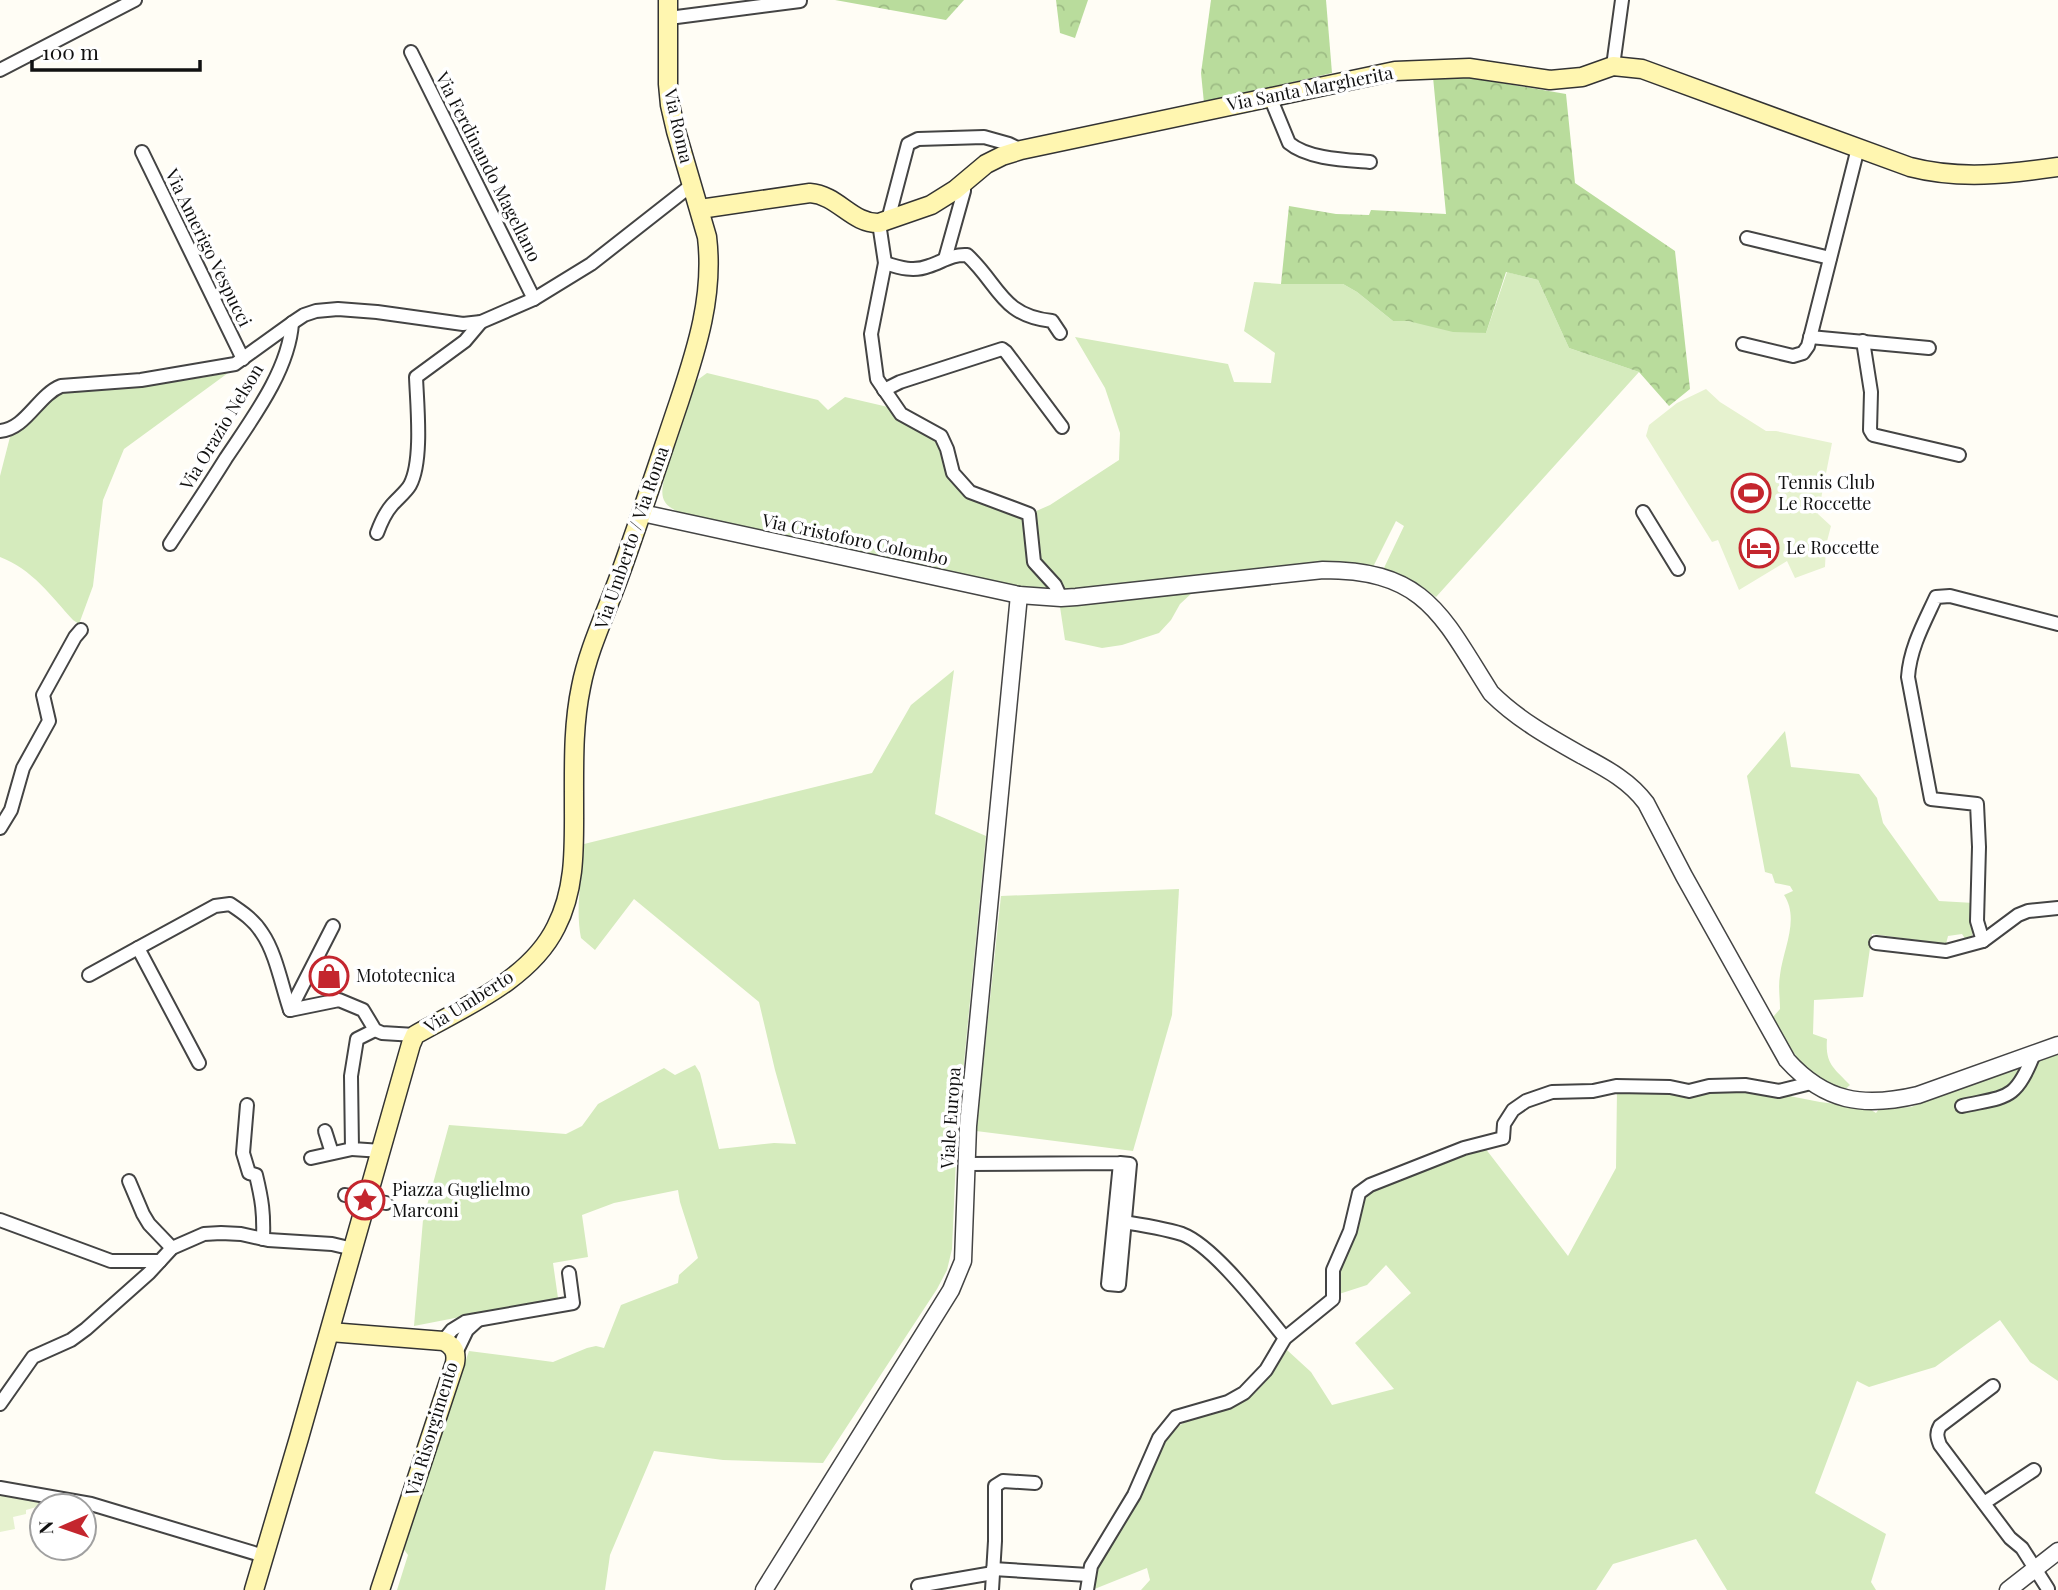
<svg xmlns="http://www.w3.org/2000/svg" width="2058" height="1590" viewBox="0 0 2058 1590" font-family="'Playfair Display',serif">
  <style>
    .grass { fill: #d5ebbd }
    .forest { fill: url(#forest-crowns) }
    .pitch { fill: #e6f2cf }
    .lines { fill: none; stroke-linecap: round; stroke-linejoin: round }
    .minor-casing { stroke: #444; stroke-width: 16 }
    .tertiary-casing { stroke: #444; stroke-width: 19 }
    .secondary-casing { stroke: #333; stroke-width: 21 }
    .minor { stroke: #fff; stroke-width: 12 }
    .tertiary { stroke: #fff; stroke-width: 16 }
    .secondary { stroke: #fff6b0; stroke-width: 18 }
    .labels { text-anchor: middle; stroke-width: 7; stroke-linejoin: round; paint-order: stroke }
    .street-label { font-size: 18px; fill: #111; stroke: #fff }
    .poi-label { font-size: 18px; fill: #111; stroke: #fff; text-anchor: start }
  </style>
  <defs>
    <pattern id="forest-crowns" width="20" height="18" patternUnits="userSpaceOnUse" patternTransform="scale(1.75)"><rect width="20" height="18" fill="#b9dc9c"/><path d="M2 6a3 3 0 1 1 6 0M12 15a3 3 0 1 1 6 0" fill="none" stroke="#9ebc85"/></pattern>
  </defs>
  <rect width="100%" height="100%" fill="#fffdf5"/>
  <g class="grass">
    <path d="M 1507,272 L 1538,280 L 1569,348 L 1639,372 L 1436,597 L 1421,586 L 1383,570 L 1404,526 L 1396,521 L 1373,567 L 1343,563 L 1317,562 L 1065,593 L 1040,560 L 1034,512 L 1050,505 L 1119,460 L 1120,433 L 1105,388 L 1075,337 L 1228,364 L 1234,382 L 1271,383 L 1275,353 L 1244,331 L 1254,282 L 1281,284 L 1343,284 L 1357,292 L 1393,321 L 1408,321 L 1486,333 Z"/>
    <path d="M 228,373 L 124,449 L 103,500 L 93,586 L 79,624 L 73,620 C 51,596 32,569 0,557 L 0,476 L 10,437 C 26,426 36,405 52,396 C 71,385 120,389 143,386 C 171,383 200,378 228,373 Z"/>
    <path d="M 707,373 L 818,400 L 828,410 L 845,397 L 888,407 L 902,421 L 932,435 L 942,449 L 952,476 L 1026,518 L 1029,564 L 1049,583 L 1048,588 L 1042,590 L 995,583 L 685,515 C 665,506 659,502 664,479 L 696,381 Z"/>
    <path d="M 1193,592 L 1180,604 L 1171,620 L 1159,633 L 1122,645 L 1102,648 L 1065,640 L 1060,607 Z"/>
    <path d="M 954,670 L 935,814 L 986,836 L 957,1135 L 952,1249 L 947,1270 L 937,1289 L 823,1463 L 723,1460 L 654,1451 L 610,1555 L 605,1590 L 397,1590 L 408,1555 L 402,1547 L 469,1351 L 553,1362 L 587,1348 L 596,1346 L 604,1348 L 621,1305 L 678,1283 L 679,1275 L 698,1258 L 680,1202 L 678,1190 L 614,1203 L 582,1215 L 588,1257 L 553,1263 L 558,1298 L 414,1326 L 423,1220 L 449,1125 L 566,1134 L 582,1126 L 598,1104 L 664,1068 L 675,1075 L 695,1065 L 700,1073 L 719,1149 L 774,1143 L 796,1144 L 775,1070 L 759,1002 L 634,899 L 595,950 L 581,938 C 575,907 582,876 584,844 L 872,773 L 911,705 Z"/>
    <path d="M 1785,731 L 1791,767 L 1859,774 L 1877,798 L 1883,823 L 1939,901 L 1974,903 L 1973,932 L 1971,938 L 1966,940 L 1962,934 L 1948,936 L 1946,944 L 1872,934 L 1863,997 L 1814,1000 L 1813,1034 L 1827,1039 C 1825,1064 1834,1068 1850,1085 L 1843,1091 C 1805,1077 1791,1051 1773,1017 L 1780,1009 C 1780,997 1778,987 1780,975 C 1783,949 1800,919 1784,895 L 1793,891 L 1790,886 L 1775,883 L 1772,874 L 1765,872 L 1747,776 Z"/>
    <path d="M 1179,889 L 1172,1015 L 1133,1151 L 976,1131 L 1001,896 Z"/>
    <path d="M 2058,1053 L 2058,1381 L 2030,1362 L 2000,1320 L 1935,1367 L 1869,1387 L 1857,1381 L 1815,1493 L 1886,1534 L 1871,1582 L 1876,1590 L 1727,1590 L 1696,1539 L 1613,1564 L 1596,1590 L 1141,1590 L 1150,1580 L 1147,1568 L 1092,1590 L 1095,1567 L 1123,1527 L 1168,1436 C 1190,1412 1210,1416 1236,1405 C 1261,1394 1273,1371 1287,1350 L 1311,1372 L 1332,1405 L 1394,1389 L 1355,1343 L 1411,1293 L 1386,1265 L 1367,1285 L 1339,1294 L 1336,1269 L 1362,1198 L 1371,1189 L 1485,1148 L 1568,1256 L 1616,1168 L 1617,1090 L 1668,1092 L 1682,1096 L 1708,1089 L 1764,1091 L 1820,1102 L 1868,1108 L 1876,1113 L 1879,1109 L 1911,1107 L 2026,1063 L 2015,1084 L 2003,1092 L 1957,1102 L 1954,1107 L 1957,1111 L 1969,1108 L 1970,1112 L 1975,1111 L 1976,1107 L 2026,1083 L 2039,1058 Z"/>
  </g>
  <g class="forest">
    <path d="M 835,0 L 964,0 L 946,20 Z"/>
    <path d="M 1056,0 L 1088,0 L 1075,38 L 1060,33 Z"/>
    <path d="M 1211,0 L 1326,0 L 1332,73 L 1204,103 L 1201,73 Z"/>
    <path d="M 1433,77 L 1467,77 L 1566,94 L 1575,183 L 1675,251 L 1690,389 L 1669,406 L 1639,372 L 1569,348 L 1538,280 L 1506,272 L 1486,333 L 1453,332 L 1408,321 L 1393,321 L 1357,292 L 1343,284 L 1281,284 L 1289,206 L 1336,214 L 1369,215 L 1371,210 L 1446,214 Z"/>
  </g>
  <g class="pitch">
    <path d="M 1706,389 L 1720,402 L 1766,431 L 1776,431 L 1832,443 L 1818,514 L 1831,526 L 1826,545 L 1825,567 L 1795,578 L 1787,561 L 1739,590 L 1718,540 L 1712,542 L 1646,436 L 1649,425 L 1677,403 Z"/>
    <path d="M 0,1495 L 39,1502 L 40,1506 L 26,1510 L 26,1514 L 13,1517 L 15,1529 L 0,1532 Z"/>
  </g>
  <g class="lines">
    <defs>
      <g id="minor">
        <path d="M 669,18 L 800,1"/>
        <path d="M 411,52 L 534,299"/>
        <path d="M 1613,66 L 1622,0"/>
        <path d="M 0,70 L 135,0"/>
        <path d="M 1270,97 L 1289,143 C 1308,159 1346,160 1370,162"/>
        <path d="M 142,152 L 243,359"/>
        <path d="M 888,220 L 908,144 L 918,139 L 984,137 L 1009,144 L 1021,150"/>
        <path d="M 879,223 L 885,263 L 871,334 L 877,379 L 901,414 L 941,436 L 947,449 L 953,473 L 970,492 L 1029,514 L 1034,562 L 1055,585 L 1061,598"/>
        <path d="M 1747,238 L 1830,258"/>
        <path d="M 945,259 L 964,191 L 964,182"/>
        <path d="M 885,263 C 900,268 914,272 929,266 C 942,262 952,254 967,255 C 999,284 1001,316 1052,321 L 1060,333"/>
        <path d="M 1810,337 L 1929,348"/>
        <path d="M 1863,341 L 1871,392 L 1870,430 L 1873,435 L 1959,455"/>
        <path d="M 1743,344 L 1793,356 L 1803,353 L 1808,346 L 1858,148"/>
        <path d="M 884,390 L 900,382 L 1002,349 L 1006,352 L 1062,427"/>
        <path d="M 0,431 C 26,429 38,395 61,386 L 141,380 L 235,364 L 292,323 L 304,315 L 316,311 L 338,309 L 377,312 L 463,324 L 481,322 L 534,299 L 591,264 L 693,184"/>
        <path d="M 1643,512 L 1678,569"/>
        <path d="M 377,533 C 381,522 385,513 392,505 C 398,498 406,492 410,485 C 423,461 417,404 416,377 L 465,341 L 481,322"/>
        <path d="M 170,544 C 189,515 208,487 226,458 C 252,419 289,370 292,323"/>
        <path d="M 2058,624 L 1950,596 L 1936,597 C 1924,623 1910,648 1908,677 L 1931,799 L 1977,804 L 1979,847 L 1977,921 L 1983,941 L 2018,915 L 2028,911 L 2058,908"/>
        <path d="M 0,828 L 11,810 L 23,768 L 49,721 L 43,695 L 75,637 L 81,630"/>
        <path d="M 1876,943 L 1946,951 L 1983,941"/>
        <path d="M 89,975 L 138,948"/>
        <path d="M 290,1010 L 333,926"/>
        <path d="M 375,1030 L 357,1039 L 351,1076 L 352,1149 L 382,1151"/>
        <path d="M 199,1063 L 138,948 L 215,906 L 230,904 C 242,912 254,920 262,933 C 276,953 282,987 290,1010 L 339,1000 L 363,1010 L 375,1030 L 382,1033 L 415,1035"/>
        <path d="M 247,1105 L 243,1153 L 249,1173 L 256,1175 C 262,1200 264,1213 263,1239"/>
        <path d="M 1962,1106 C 2008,1096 2015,1101 2034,1054"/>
        <path d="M 325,1131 L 332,1153"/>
        <path d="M 311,1158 L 352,1149"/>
        <path d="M 967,1164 L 1120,1163 L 1130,1164 L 1119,1285 L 1108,1284 L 1120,1163"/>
        <path d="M 129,1181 L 143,1214 L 149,1224 L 172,1248"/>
        <path d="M 345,1195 L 386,1203"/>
        <path d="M 0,1220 L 111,1261 L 160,1261"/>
        <path d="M 1117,1221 C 1137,1224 1163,1228 1182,1234 C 1214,1246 1262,1310 1285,1338"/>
        <path d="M 443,1341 L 452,1330 L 465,1322 L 573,1303 L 569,1273"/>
        <path d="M 455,1355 L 467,1330 L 478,1320"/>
        <path d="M 1993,1386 L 1940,1426 C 1936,1433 1937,1437 1940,1445 L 2010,1538 L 2022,1548 L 2048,1589"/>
        <path d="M 0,1404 L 33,1357 L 71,1340 L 86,1329 L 149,1273 L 172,1248 L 204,1234 L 221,1233 L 241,1234 L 268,1240 L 332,1244 L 353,1249"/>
        <path d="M 0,1488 L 91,1504 L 264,1556"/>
        <path d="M 1984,1503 L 2034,1470"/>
        <path d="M 993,1569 L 1088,1575"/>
        <path d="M 918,1586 L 993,1573"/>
        <path d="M 992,1590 L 995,1541 L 995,1486 L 1003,1481 L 1035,1483"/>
        <path d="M 1087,1590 L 1091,1566 L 1134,1495 L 1159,1438 L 1176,1417 L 1228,1402 L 1244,1393 L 1266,1370 L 1285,1338 L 1333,1299 L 1333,1270 L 1350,1231 L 1359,1193 L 1370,1185 L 1464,1148 L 1503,1138 L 1504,1124 L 1513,1110 L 1526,1101 L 1552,1092 L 1593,1091 L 1616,1086 L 1670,1087 L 1689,1091 L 1709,1086 L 1745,1085 L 1779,1091 L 1811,1083"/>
      </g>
      <g id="tertiary">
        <path d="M 642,513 L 1019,595 L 1061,598 L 1076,597 L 1323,570 C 1426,570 1442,616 1491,693 C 1517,719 1549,737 1581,755 C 1605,768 1629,780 1646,803 L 1684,876 L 1787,1060 C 1825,1102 1863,1108 1918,1095 L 2058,1045"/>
        <path d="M 764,1590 L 951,1290 L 963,1261 L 968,1126 L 1019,595"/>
        <path d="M 2008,1590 L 2058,1551"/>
      </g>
      <g id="secondary">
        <path d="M 700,209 L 810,193 C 838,195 852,224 879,223 L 931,205 L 955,190 L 986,164 L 1002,156 L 1021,150 L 1395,71 L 1469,68 L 1550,80 L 1582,77 L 1613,66 L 1642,69 L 1910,167 C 1960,180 2008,174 2058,167"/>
        <path d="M 330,1332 L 443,1341 C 453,1345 457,1352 455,1363 L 380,1590"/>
        <path d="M 254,1590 L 299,1438 L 411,1044 L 415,1035 C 464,1007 530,980 556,927 C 576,888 574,846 574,803 C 574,764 573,725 581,687 C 588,650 606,613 619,577 C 640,519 659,461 679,402 C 697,348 714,295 707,237 L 676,131 L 670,105 L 668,84 L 668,0"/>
      </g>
    </defs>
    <use href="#minor" class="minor-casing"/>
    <use href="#tertiary" class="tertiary-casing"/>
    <use href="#secondary" class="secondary-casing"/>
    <use href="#minor" class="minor"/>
    <use href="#tertiary" class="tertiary"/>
    <use href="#secondary" class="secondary"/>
  </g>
  <defs>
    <symbol id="stadium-ring" viewBox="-11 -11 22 22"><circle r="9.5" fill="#fff" stroke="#c4262e" stroke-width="1.5"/><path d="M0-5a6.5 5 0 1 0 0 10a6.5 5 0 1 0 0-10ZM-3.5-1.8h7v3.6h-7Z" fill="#c4262e"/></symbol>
    <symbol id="hotel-ring" viewBox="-11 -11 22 22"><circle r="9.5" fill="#fff" stroke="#c4262e" stroke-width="1.5"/><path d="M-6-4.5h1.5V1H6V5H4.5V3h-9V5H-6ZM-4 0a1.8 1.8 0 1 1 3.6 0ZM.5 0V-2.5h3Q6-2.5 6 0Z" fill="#c4262e"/></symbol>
    <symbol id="shop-ring" viewBox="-11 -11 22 22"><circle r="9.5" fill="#fff" stroke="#c4262e" stroke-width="1.5"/><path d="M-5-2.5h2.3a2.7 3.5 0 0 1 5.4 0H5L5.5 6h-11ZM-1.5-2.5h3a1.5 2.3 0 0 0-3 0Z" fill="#c4262e"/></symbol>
    <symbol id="sight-ring" viewBox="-11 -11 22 22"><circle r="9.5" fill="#fff" stroke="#c4262e" stroke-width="1.5"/><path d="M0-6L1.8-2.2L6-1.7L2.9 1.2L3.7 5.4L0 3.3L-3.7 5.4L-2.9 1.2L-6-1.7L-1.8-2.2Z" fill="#c4262e"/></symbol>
  </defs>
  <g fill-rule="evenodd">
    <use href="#stadium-ring" x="1729" y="471" width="44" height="44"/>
    <use href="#hotel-ring" x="1737" y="526" width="44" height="44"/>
    <use href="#shop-ring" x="307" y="954" width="44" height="44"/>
    <use href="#sight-ring" x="343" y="1178" width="44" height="44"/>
  </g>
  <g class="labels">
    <g class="street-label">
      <text transform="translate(1310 89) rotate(-11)" y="6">Via Santa Margherita</text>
      <text transform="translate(678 126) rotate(77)" y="6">Via Roma</text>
      <text transform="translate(488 167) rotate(63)" y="6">Via Ferdinando Magellano</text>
      <text transform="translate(208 248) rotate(64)" y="6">Via Amerigo Vespucci</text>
      <text transform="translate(222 427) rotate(-59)" y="6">Via Orazio Nelson</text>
      <text transform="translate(632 538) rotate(-71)" y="6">Via Umberto / Via Roma</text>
      <text transform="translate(855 540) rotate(12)" y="6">Via Cristoforo Colombo</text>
      <text transform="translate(469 1002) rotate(-32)" y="6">Via Umberto</text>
      <text transform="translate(951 1118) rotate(-86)" y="6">Viale Europa</text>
      <text transform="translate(432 1429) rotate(-73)" y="6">Via Risorgimento</text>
    </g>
    <g class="poi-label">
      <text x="1778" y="489">Tennis Club<tspan x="1778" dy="21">Le Roccette</tspan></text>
      <text x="1786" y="554">Le Roccette</text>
      <text x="356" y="982">Mototecnica</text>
      <text x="392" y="1196">Piazza Guglielmo<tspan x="392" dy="21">Marconi</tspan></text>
    </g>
  </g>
  <g transform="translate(63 1527) rotate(268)"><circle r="33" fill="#ffffff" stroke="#a0a0a0" stroke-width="2"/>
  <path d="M0-5L12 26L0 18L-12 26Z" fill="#c4262e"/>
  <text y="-10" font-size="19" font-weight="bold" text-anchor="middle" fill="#111111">N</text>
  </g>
  <path d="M32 60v10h168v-10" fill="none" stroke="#111111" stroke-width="3.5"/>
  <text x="42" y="60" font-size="21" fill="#111111" stroke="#ffffff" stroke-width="5" paint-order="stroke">100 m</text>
</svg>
